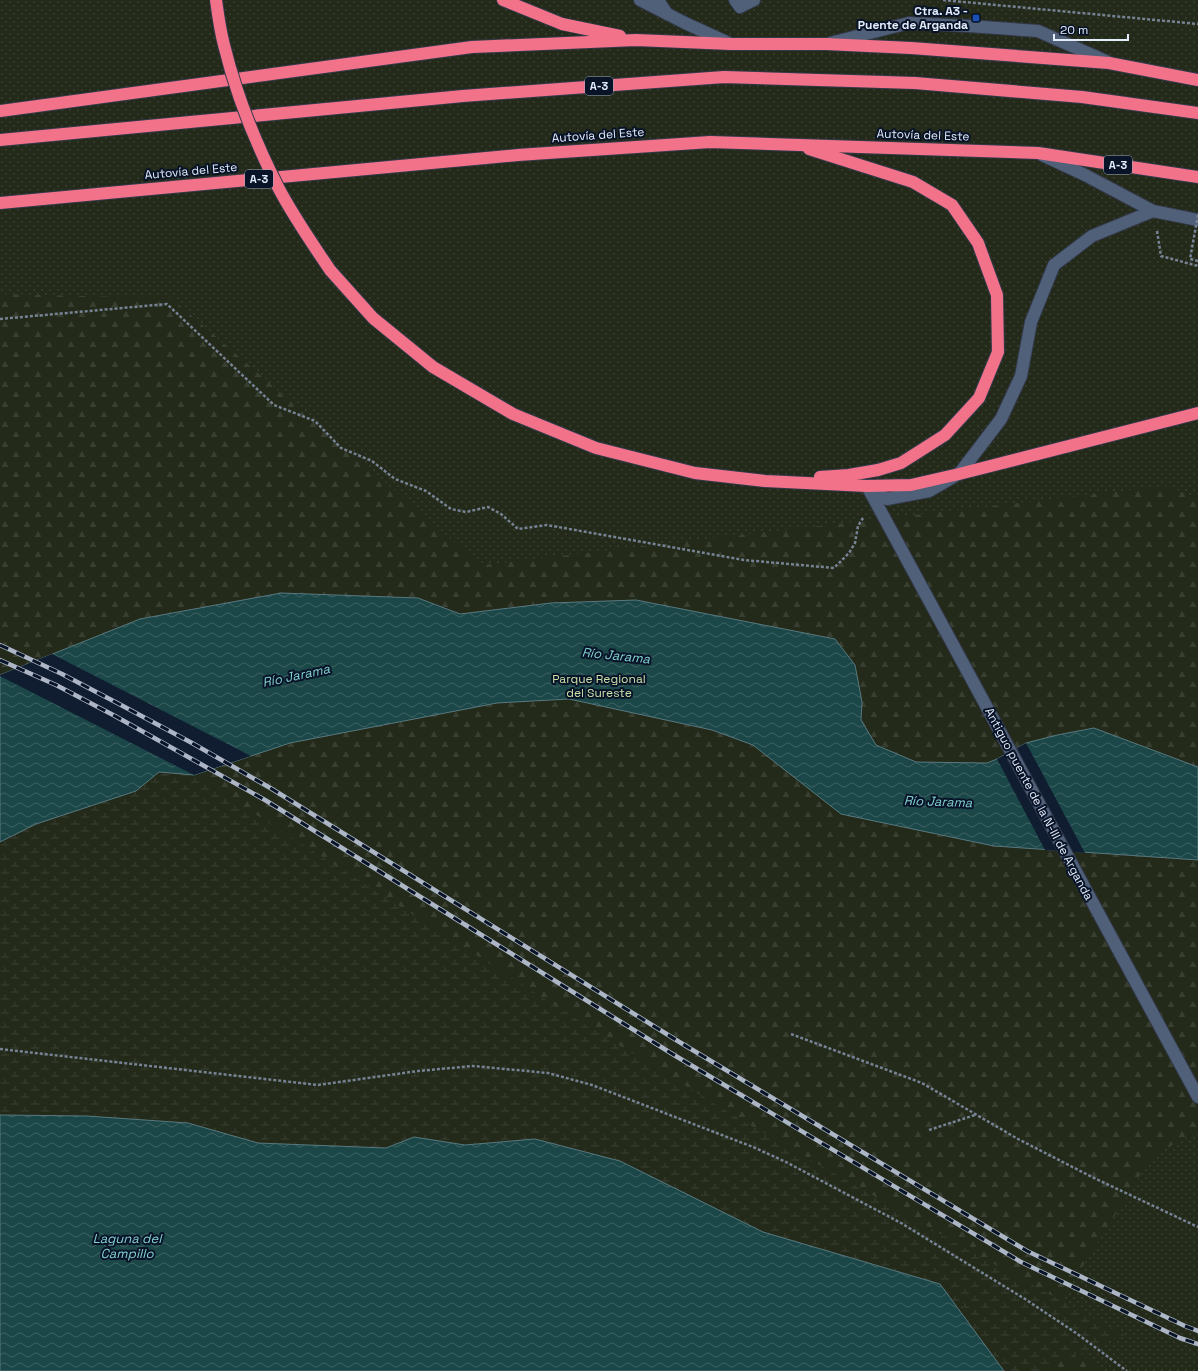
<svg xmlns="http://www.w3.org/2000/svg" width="1198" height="1371" viewBox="0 0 1198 1371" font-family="'Space Grotesk',sans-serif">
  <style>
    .green { fill: url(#green-dots) }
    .forest { fill: url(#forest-firs) }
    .wetland { fill: url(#wetland-marsh) }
    .water { fill: url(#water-waves); stroke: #58787e }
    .pier { fill: #101d31 }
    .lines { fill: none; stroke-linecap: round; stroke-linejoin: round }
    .lane-casing { stroke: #33394a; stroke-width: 14 }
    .street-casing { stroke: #33394a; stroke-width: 14 }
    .highway-casing { stroke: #33394a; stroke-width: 14 }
    .path { stroke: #778294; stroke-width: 2.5; stroke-dasharray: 3 2; stroke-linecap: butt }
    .lane { stroke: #516079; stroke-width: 12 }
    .street { stroke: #516079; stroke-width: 12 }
    .highway { stroke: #f27389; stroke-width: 12 }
    .rail-casing { stroke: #acb6c6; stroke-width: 4.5 }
    .rail { stroke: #081327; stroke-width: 3; stroke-dasharray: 9; stroke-linecap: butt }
    .highway-bridge-casing { stroke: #33394a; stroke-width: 14; stroke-linecap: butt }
    .path-bridge { stroke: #778294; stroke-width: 2.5; stroke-dasharray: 3 2; stroke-linecap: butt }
    .highway-bridge { stroke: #f27389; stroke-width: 12 }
    .transit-dot { fill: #1a4fb4; stroke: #081327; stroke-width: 1.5 }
    .labels { text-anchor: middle; stroke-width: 4; stroke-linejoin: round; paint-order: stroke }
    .shield { fill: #081327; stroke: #a1abbb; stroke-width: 1 }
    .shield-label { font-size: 11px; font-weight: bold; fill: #e3ecfb }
    .poi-label { font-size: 12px; font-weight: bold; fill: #e3ecfb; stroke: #081327; text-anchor: end }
    .street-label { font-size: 12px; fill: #e3ecfb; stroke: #081327 }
    .park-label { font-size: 12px; fill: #cae0a8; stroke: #081327 }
    .water-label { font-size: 13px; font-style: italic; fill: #81d0d1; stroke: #081327 }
  </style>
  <defs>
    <pattern id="green-dots" width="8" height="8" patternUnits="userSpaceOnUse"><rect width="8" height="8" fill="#232a1a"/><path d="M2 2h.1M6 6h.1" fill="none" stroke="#383f31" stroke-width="1.8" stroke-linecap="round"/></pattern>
    <pattern id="forest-firs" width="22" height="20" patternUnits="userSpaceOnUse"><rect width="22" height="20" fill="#232a1a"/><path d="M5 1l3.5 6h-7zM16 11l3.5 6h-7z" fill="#383f31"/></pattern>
    <pattern id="wetland-marsh" width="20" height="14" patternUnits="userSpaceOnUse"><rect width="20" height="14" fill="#232a1a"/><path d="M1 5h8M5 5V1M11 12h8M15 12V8" fill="none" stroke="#383f31"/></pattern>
    <pattern id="water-waves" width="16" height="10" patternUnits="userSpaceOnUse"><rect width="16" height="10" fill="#1c4748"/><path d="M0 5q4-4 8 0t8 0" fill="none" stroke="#3d6263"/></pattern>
  </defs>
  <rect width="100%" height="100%" fill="#101d31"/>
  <rect class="green" x="0" y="0" width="1198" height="1371"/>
  <path class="forest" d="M 0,294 L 171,298 L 481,565 L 1166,486 L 1198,498 L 1198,1131 L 1152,1156 L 1046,1325 L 1103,1371 L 1004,1371 L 939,1284 L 258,1143 L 87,1116 L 0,1115 Z"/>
  <path class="wetland" d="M 159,772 L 194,775 L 570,1015 L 743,1121 L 979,1256 L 1125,1335 L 1049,1366 L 1046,1371 L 1004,1371 L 939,1284 L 763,1232 L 620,1161 L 535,1139 L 465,1145 L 414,1137 L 386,1148 L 258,1143 L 188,1123 L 87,1116 L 0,1115 L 0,842 L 36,824 L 136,791 Z"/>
  <g class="water">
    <path d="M 281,593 L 418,598 L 460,614 L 551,603 L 636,600 L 835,639 L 855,665 L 862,702 L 861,720 L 876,745 L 916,762 L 987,763 L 997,759 L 1026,743 L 1057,735 L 1094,728 L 1198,767 L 1198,860 L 994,846 L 841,814 L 753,745 L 712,730 L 569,699 L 497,703 L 290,743 L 194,775 L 159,772 L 136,791 L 36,824 L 0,842 L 0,675 L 140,619 Z"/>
    <path d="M 0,1115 L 87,1116 L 188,1123 L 258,1143 L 386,1148 L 414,1137 L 465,1145 L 535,1139 L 620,1161 L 763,1232 L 940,1284 L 1004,1371 L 0,1371 Z"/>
  </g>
  <g class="pier">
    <path d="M 52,654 L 251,756 L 194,775 L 0,676 L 0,675 Z"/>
    <path d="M 1026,743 L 1085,853 L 1045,850 L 997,759 Z"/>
  </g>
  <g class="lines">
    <defs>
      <g id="lane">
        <path d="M 658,0 L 667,14"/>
        <path d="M 830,43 L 909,23 L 969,26 L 1038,31 L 1108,62"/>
        <path d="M 1042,155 L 1085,175 L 1153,211 L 1198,220"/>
        <path d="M 959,474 L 1001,419 L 1021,376 L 1031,322 L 1054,265 L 1092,236 L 1153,211"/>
      </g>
      <g id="street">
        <path d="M 640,0 L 685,23 L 731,44"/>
        <path d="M 735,0 L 740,7 L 754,0"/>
        <path d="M 955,476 L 929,491 L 887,499 L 867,486 L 1198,1097"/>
      </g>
      <g id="highway">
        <path d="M 503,0 L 562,24 L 620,36"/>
        <path d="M 0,111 L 472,47 L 636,40 L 731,44 L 826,44 L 911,48 L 1109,63 L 1198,80"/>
        <path d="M 0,140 L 463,96 L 724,77 L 915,83 L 1082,97 L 1198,113"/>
        <path d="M 809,149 L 913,182 L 952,205 L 978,243 L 997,295 L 998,352 L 979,398 L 945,435 L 901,463 L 878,470 L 849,475 L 820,477"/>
        <path d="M 0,203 L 518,155 L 710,142 L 1038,153 L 1198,177"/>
        <path d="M 330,270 L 373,318 L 433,367 L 513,414 L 596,448 L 695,473 L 765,481 L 867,486 L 911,485 L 959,474 L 1198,413"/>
      </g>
    </defs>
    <use href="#lane" class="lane-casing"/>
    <use href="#street" class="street-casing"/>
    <use href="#highway" class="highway-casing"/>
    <g class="path">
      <path d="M 943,0 L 1198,24"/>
      <path d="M 1157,231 L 1161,256 L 1198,266"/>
      <path d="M 0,319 L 167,304 L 274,405 L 315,421 L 341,448 L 372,461 L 395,479 L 426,491 L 451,509 L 466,512 L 488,507 L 501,514 L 518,529 L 547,525 L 744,560 L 834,568 L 849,553 L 855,543 L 858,526 L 863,518"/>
      <path d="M 791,1034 L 922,1083 L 1018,1139 L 1092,1177 L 1198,1227"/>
      <path d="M 0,1049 L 318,1085 L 418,1071 L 473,1066 L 548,1073 L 592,1085 L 753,1147 L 786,1162 L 901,1223 L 1025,1299 L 1076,1333 L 1127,1371"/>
      <path d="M 929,1130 L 975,1115"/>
    </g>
    <use href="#lane" class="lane"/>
    <use href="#street" class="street"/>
    <use href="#highway" class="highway"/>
    <defs>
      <g id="rail">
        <path d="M 0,645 L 62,674 L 121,705 L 192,743 L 272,789 L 681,1043 L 1027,1251 L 1185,1326 L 1198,1331"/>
        <path d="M 0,660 L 56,685 L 115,716 L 265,800 L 674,1055 L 1021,1262 L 1180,1338 L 1198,1344"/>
      </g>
    </defs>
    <use href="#rail" class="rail-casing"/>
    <use href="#rail" class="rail"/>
    <defs>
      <path id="highway-bridge" d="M 216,0 C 218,15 220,30 224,45 C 236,94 255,142 278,187 C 293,216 312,243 330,270"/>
    </defs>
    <use href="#highway-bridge" class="highway-bridge-casing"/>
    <path class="path-bridge" d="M 1198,215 L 1190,259 L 1198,261"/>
    <use href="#highway-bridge" class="highway-bridge"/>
  </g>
  <rect class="transit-dot" x="972" y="14" width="8" height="8" rx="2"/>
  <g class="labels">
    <g class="shield">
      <rect x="585" y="77" width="28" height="18" rx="3"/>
      <rect x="1104" y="156" width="28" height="18" rx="3"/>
      <rect x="245" y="170" width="28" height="18" rx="3"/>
    </g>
    <g class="shield-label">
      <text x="599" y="90">A-3</text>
      <text x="1118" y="169">A-3</text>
      <text x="259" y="183">A-3</text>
    </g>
    <g class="poi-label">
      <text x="968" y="15">Ctra. A3 -<tspan x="968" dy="14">Puente de Arganda</tspan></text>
    </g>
    <g class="street-label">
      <text transform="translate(598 135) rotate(-4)" y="4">Autovía del Este</text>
      <text transform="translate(923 135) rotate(2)" y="4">Autovía del Este</text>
      <text transform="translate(191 171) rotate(-5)" y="4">Autovía del Este</text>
      <text transform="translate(1039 804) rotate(62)" y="4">Antiguo puente de la N-III de Arganda</text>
    </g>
    <g class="park-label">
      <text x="599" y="683">Parque Regional<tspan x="599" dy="14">del Sureste</tspan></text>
    </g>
    <g class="water-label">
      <text transform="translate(616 655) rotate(6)" y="5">Río Jarama</text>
      <text transform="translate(296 675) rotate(-12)" y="5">Río Jarama</text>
      <text transform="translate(938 801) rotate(2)" y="5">Río Jarama</text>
      <text x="127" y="1243">Laguna del<tspan x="127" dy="15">Campillo</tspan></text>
    </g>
  </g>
  <path d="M1054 34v6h74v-6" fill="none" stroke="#e3ecfb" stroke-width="2"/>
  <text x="1060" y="34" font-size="12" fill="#e3ecfb" stroke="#081327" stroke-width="3" paint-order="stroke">20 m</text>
</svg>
